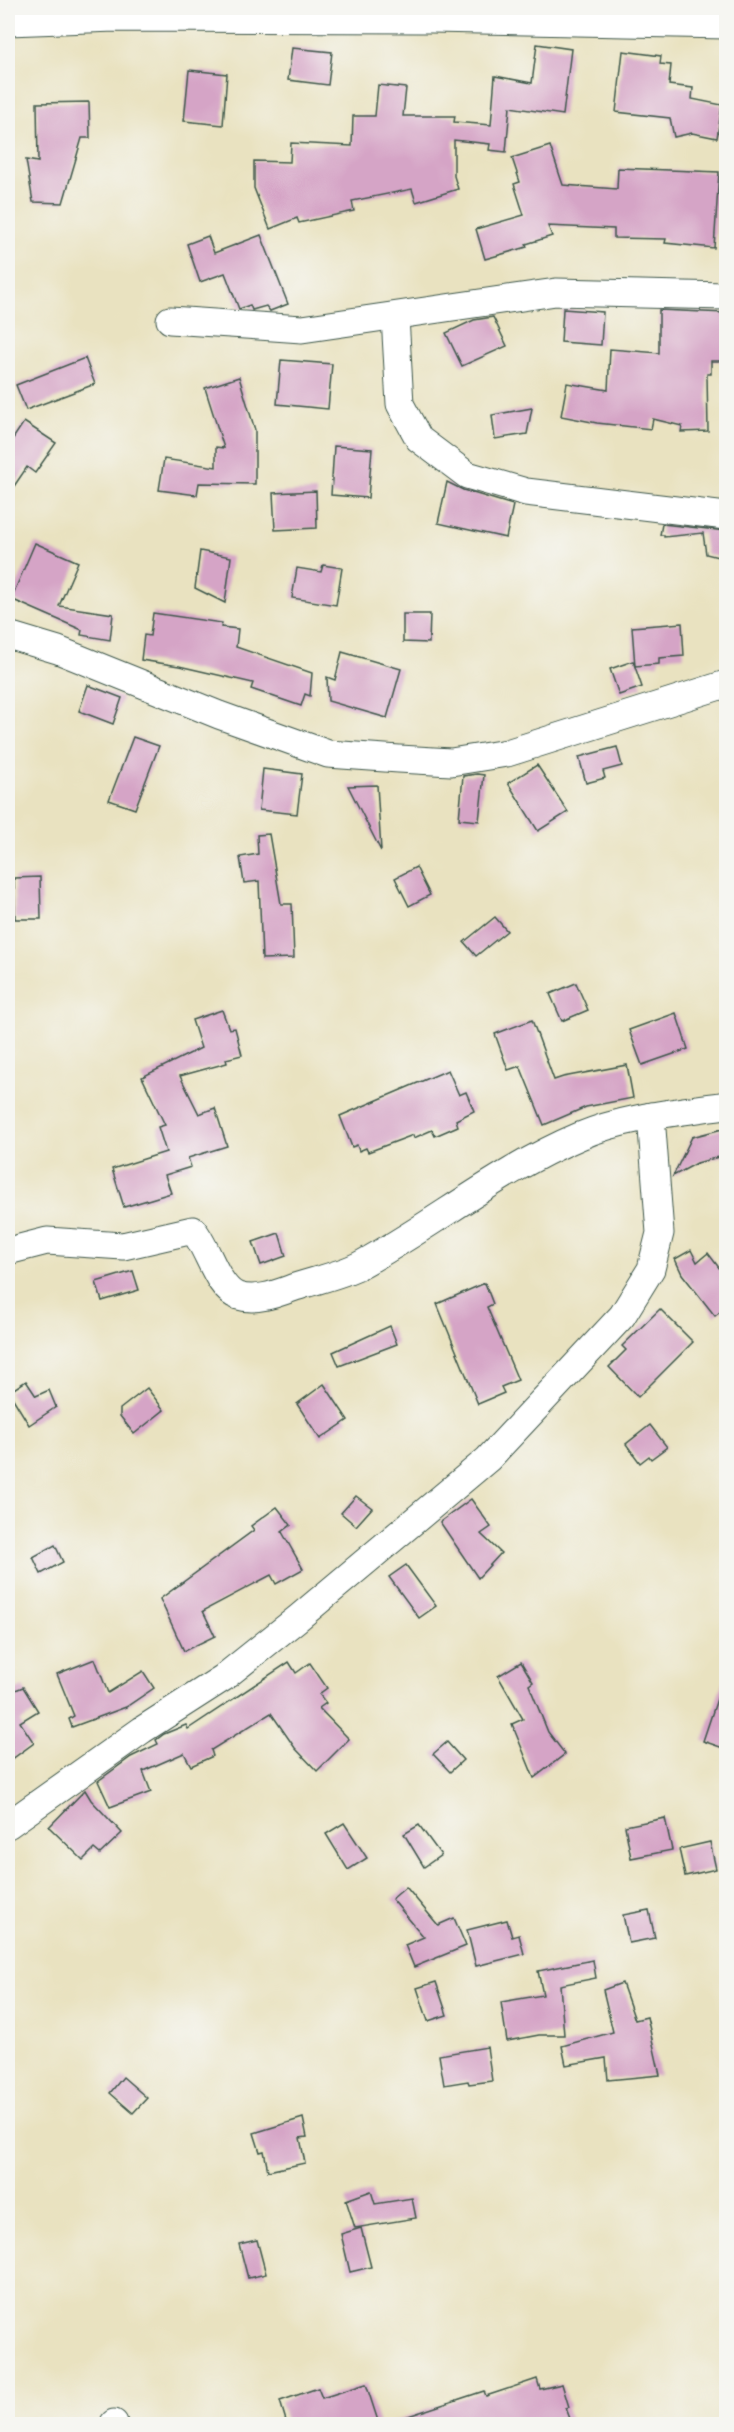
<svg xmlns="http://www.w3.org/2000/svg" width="734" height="2432" viewBox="0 0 734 2432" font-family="'EB Garamond',serif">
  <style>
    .building { fill: #d5a4c6 }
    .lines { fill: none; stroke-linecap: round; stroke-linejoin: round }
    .minor-casing { stroke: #3d5649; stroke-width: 29 }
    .minor { stroke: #fff; stroke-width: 27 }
  </style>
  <rect width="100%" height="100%" fill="#f6f6f2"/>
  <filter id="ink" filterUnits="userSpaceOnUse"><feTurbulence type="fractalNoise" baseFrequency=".0167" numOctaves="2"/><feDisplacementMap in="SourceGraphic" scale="12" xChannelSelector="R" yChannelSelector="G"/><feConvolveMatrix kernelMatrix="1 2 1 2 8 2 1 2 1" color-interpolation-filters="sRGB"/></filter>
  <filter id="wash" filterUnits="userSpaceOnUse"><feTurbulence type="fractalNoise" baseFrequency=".008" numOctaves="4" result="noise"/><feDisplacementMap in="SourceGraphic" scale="24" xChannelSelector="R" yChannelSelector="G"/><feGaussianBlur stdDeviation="1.35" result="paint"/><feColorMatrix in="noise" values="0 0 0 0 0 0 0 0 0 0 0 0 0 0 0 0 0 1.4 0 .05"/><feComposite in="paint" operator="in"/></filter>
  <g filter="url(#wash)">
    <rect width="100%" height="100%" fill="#e9e2c0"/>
    <g id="blocks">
      <g class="building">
        <path d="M 537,44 L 571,49 L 563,115 L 510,107 L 506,152 L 489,150 L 490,144 L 454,140 L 454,176 L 458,189 L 416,202 L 412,189 L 352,201 L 354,211 L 299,223 L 297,218 L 270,229 L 254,188 L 254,161 L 290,162 L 291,143 L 352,146 L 353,116 L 375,116 L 378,85 L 406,88 L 403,116 L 455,116 L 454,122 L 491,125 L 495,76 L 532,83 Z"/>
        <path d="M 292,48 L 332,52 L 328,85 L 288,80 Z"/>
        <path d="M 623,51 L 661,56 L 660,64 L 671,65 L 669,85 L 693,88 L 692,99 L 722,105 L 717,138 L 692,133 L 674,137 L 670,118 L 616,112 Z"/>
        <path d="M 189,70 L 227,74 L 223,125 L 184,121 Z"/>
        <path d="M 89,102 L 90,138 L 82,138 L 63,203 L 33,202 L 26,160 L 38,162 L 37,103 Z"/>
        <path d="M 550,146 L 563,185 L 617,189 L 618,168 L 719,172 L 714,248 L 665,243 L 666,239 L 614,238 L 614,229 L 548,226 L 552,236 L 526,244 L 527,247 L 485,259 L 476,229 L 524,215 L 514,184 L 520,182 L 512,158 Z"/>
        <path d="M 261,235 L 288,304 L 270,311 L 266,306 L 252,310 L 250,305 L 239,309 L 225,273 L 200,282 L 187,244 L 208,236 L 214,253 Z"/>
        <path d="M 563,309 L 603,312 L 601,345 L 561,342 Z"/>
        <path d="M 659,310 L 726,313 L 726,361 L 711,361 L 711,374 L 707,374 L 708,431 L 681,432 L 682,426 L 653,419 L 651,429 L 597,423 L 561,416 L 567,383 L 608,390 L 610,349 L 659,353 Z"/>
        <path d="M 493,317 L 507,346 L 462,366 L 446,333 L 474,320 Z"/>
        <path d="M 85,358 L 95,384 L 26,410 L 16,385 Z"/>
        <path d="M 281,360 L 332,364 L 328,409 L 277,404 Z"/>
        <path d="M 239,377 L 255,430 L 255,484 L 199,483 L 197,495 L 159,490 L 164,459 L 216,467 L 216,447 L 224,448 L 205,388 Z"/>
        <path d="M 532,408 L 527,434 L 495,439 L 492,415 Z"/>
        <path d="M 24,422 L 56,443 L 35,473 L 27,467 L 8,495 L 8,446 Z"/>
        <path d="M 334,446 L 372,449 L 368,498 L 331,495 Z"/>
        <path d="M 447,482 L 463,490 L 513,505 L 506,538 L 438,523 Z"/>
        <path d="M 316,491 L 317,528 L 275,530 L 273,493 Z"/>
        <path d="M 662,524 L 726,531 L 726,559 L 706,554 L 703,533 L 664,537 L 664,535 L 660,535 Z"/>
        <path d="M 35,543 L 78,562 L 59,606 L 113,614 L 110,640 L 81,635 L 82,630 L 11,599 Z"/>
        <path d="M 200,551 L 231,557 L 225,603 L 195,588 Z"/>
        <path d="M 323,565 L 342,568 L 336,605 L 292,598 L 297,568 L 321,572 Z"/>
        <path d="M 153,613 L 222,623 L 221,627 L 238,629 L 236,647 L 312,673 L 310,696 L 305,694 L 301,706 L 251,689 L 253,683 L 179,666 L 141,660 L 144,635 L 150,636 Z"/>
        <path d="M 403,614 L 430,614 L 429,643 L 403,642 Z"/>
        <path d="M 682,623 L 684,656 L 659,658 L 659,664 L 635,666 L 632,627 Z"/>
        <path d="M 342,652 L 401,669 L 387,718 L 328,701 L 327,677 L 335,680 Z"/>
        <path d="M 633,661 L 642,687 L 619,695 L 610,669 Z"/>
        <path d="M 88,685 L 122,698 L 113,724 L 79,711 Z"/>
        <path d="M 133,737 L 159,746 L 135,809 L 109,800 Z"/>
        <path d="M 617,747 L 622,766 L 603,771 L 605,778 L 586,783 L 579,757 Z"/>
        <path d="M 537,765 L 568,812 L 538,831 L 508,783 Z"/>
        <path d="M 263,769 L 302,774 L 297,814 L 259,810 Z"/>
        <path d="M 477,774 L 484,775 L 479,821 L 459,819 L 463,776 Z"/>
        <path d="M 377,785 L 381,851 L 348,786 Z"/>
        <path d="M 269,834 L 281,904 L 292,904 L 294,958 L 262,959 L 259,881 L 244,883 L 240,857 L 258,854 L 257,835 Z"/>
        <path d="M 416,867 L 430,895 L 409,906 L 395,878 Z"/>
        <path d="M 40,877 L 41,919 L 15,919 L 14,878 Z"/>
        <path d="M 495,917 L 507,931 L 476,956 L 464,942 Z"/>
        <path d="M 576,983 L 588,1010 L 562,1021 L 550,994 Z"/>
        <path d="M 222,1010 L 229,1029 L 235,1028 L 242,1055 L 226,1059 L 227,1063 L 180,1076 L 199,1114 L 215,1108 L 227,1146 L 188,1158 L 191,1167 L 165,1175 L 171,1193 L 124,1207 L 112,1169 L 166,1152 L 158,1127 L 165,1125 L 142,1077 L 201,1048 L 192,1020 Z"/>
        <path d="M 676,1013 L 688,1049 L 642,1065 L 629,1030 Z"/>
        <path d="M 532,1020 L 554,1080 L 563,1077 L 627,1065 L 633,1098 L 586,1107 L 544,1125 L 520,1066 L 508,1070 L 495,1034 Z"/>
        <path d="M 448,1070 L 459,1095 L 466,1092 L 474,1111 L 456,1120 L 458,1126 L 435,1136 L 432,1130 L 414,1138 L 413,1135 L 368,1152 L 366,1148 L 359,1151 L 357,1145 L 352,1147 L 340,1116 Z"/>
        <path d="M 726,1128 L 726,1155 L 697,1163 L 673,1176 L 692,1137 Z"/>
        <path d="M 279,1233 L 286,1256 L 261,1265 L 253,1242 Z"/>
        <path d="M 691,1250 L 697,1262 L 708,1253 L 726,1277 L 726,1307 L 715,1316 L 682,1274 L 675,1259 Z"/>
        <path d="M 133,1271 L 139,1290 L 102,1301 L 96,1282 Z"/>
        <path d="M 485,1283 L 493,1304 L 487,1307 L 518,1380 L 501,1387 L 504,1393 L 478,1404 L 437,1304 Z"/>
        <path d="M 660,1309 L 693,1342 L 638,1397 L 609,1367 L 626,1350 L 622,1346 Z"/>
        <path d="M 390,1326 L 397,1344 L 339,1366 L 333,1352 Z"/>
        <path d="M 26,1381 L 36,1396 L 49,1390 L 56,1407 L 29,1425 L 9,1392 Z"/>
        <path d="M 324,1384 L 348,1420 L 320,1439 L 297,1404 Z"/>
        <path d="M 147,1388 L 164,1410 L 134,1434 L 120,1416 L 120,1409 Z"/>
        <path d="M 650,1425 L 667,1447 L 651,1459 L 649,1456 L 640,1463 L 626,1444 Z"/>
        <path d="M 356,1496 L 372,1508 L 356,1526 L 341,1513 Z"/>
        <path d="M 471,1499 L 491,1527 L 481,1534 L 501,1553 L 478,1578 L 440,1522 Z"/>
        <path d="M 277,1507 L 291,1525 L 282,1532 L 303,1569 L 276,1584 L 271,1575 L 203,1611 L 215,1636 L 184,1651 L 160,1599 L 254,1530 L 251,1526 Z"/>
        <path d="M 55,1545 L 63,1562 L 41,1574 L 33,1557 Z"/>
        <path d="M 406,1565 L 436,1606 L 419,1618 L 389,1577 Z"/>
        <path d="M 95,1659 L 108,1693 L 143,1671 L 154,1688 L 126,1707 L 72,1727 L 69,1719 L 74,1716 L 57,1674 Z"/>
        <path d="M 289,1662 L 296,1673 L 310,1663 L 327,1688 L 319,1694 L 326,1703 L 319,1708 L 349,1739 L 317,1771 L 295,1748 L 271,1713 L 211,1750 L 213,1756 L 191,1766 L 184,1753 L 143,1771 L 151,1792 L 110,1807 L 98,1781 L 131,1757 L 158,1744 L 156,1740 L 164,1734 L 186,1725 L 188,1729 Z"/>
        <path d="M 521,1662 L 533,1682 L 529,1685 L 548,1732 L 565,1754 L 534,1778 L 512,1724 L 523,1719 L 498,1676 Z"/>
        <path d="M 723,1681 L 726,1682 L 726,1749 L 703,1741 Z"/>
        <path d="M 23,1687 L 38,1711 L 20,1722 L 34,1743 L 8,1762 L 8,1693 Z"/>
        <path d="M 447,1742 L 463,1760 L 450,1772 L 433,1754 Z"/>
        <path d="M 85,1790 L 91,1800 L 122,1833 L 100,1854 L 94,1849 L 83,1860 L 49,1827 Z"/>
        <path d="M 665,1818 L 672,1850 L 631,1858 L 625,1826 Z"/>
        <path d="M 344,1823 L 367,1858 L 348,1870 L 326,1834 Z"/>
        <path d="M 419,1825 L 441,1855 L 424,1867 L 404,1834 Z"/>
        <path d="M 710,1842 L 716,1869 L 685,1876 L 679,1849 Z"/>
        <path d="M 406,1887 L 438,1925 L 454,1918 L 466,1946 L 414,1967 L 405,1945 L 424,1937 L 392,1899 Z"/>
        <path d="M 649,1910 L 655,1938 L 629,1943 L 623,1915 Z"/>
        <path d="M 507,1920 L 512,1937 L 519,1935 L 524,1954 L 476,1966 L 467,1930 Z"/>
        <path d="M 593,1960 L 596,1978 L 560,1985 L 564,2035 L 539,2035 L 507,2041 L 501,2002 L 543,1995 L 538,1971 Z"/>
        <path d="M 436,1982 L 447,2015 L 428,2021 L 417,1988 Z"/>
        <path d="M 622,1983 L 635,2020 L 647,2017 L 660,2075 L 608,2080 L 606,2058 L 566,2065 L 562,2046 L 613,2032 L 603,1990 Z"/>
        <path d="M 487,2047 L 492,2081 L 469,2084 L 468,2081 L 444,2085 L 439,2055 Z"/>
        <path d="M 123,2077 L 147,2098 L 133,2113 L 110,2093 Z"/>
        <path d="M 303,2118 L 307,2137 L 300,2138 L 305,2163 L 268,2171 L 264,2151 L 260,2152 L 254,2133 Z"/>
        <path d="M 371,2191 L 375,2204 L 412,2198 L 416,2218 L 355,2228 L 346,2200 Z"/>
        <path d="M 361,2228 L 371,2267 L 350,2272 L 341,2234 Z"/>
        <path d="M 257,2240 L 266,2274 L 248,2278 L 239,2244 Z"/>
        <path d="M 537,2379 L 540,2389 L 562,2384 L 569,2407 L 566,2408 L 572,2424 L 393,2424 L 393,2421 L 484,2391 L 486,2396 Z"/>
        <path d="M 366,2384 L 379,2424 L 287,2424 L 280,2401 L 318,2388 L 322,2398 Z"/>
      </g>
    </g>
  </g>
  <g filter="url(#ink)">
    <use href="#blocks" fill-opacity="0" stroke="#3d5649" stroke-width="1.5"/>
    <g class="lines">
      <defs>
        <g id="minor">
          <path d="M 8,22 L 115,18 L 432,19 L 726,25"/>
          <path d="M 395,317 L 400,404 L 419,439 L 467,475 L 526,492 L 726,516"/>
          <path d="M 170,320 L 302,329 L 556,292 L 726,296"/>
          <path d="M 8,635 L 58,650 L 219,715 L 328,754 L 399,759 L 451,762 L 507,753 L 726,684"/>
          <path d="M 8,1251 L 47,1241 L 123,1246 L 193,1230 C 208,1247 217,1289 238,1296 C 257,1302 278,1293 295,1287 C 316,1280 341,1275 360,1265 C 435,1224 501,1169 580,1136 C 624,1117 679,1112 726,1105"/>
          <path d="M 8,1825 L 142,1730 L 223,1678 L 297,1619 L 488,1459 L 622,1316 L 651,1269 L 660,1233 L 651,1116"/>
          <path d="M 114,2423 L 114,2424"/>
        </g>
      </defs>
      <use href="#minor" class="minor-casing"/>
      <use href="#minor" class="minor"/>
    </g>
  </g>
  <rect width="734" height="2432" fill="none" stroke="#f6f6f2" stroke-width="30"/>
</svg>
